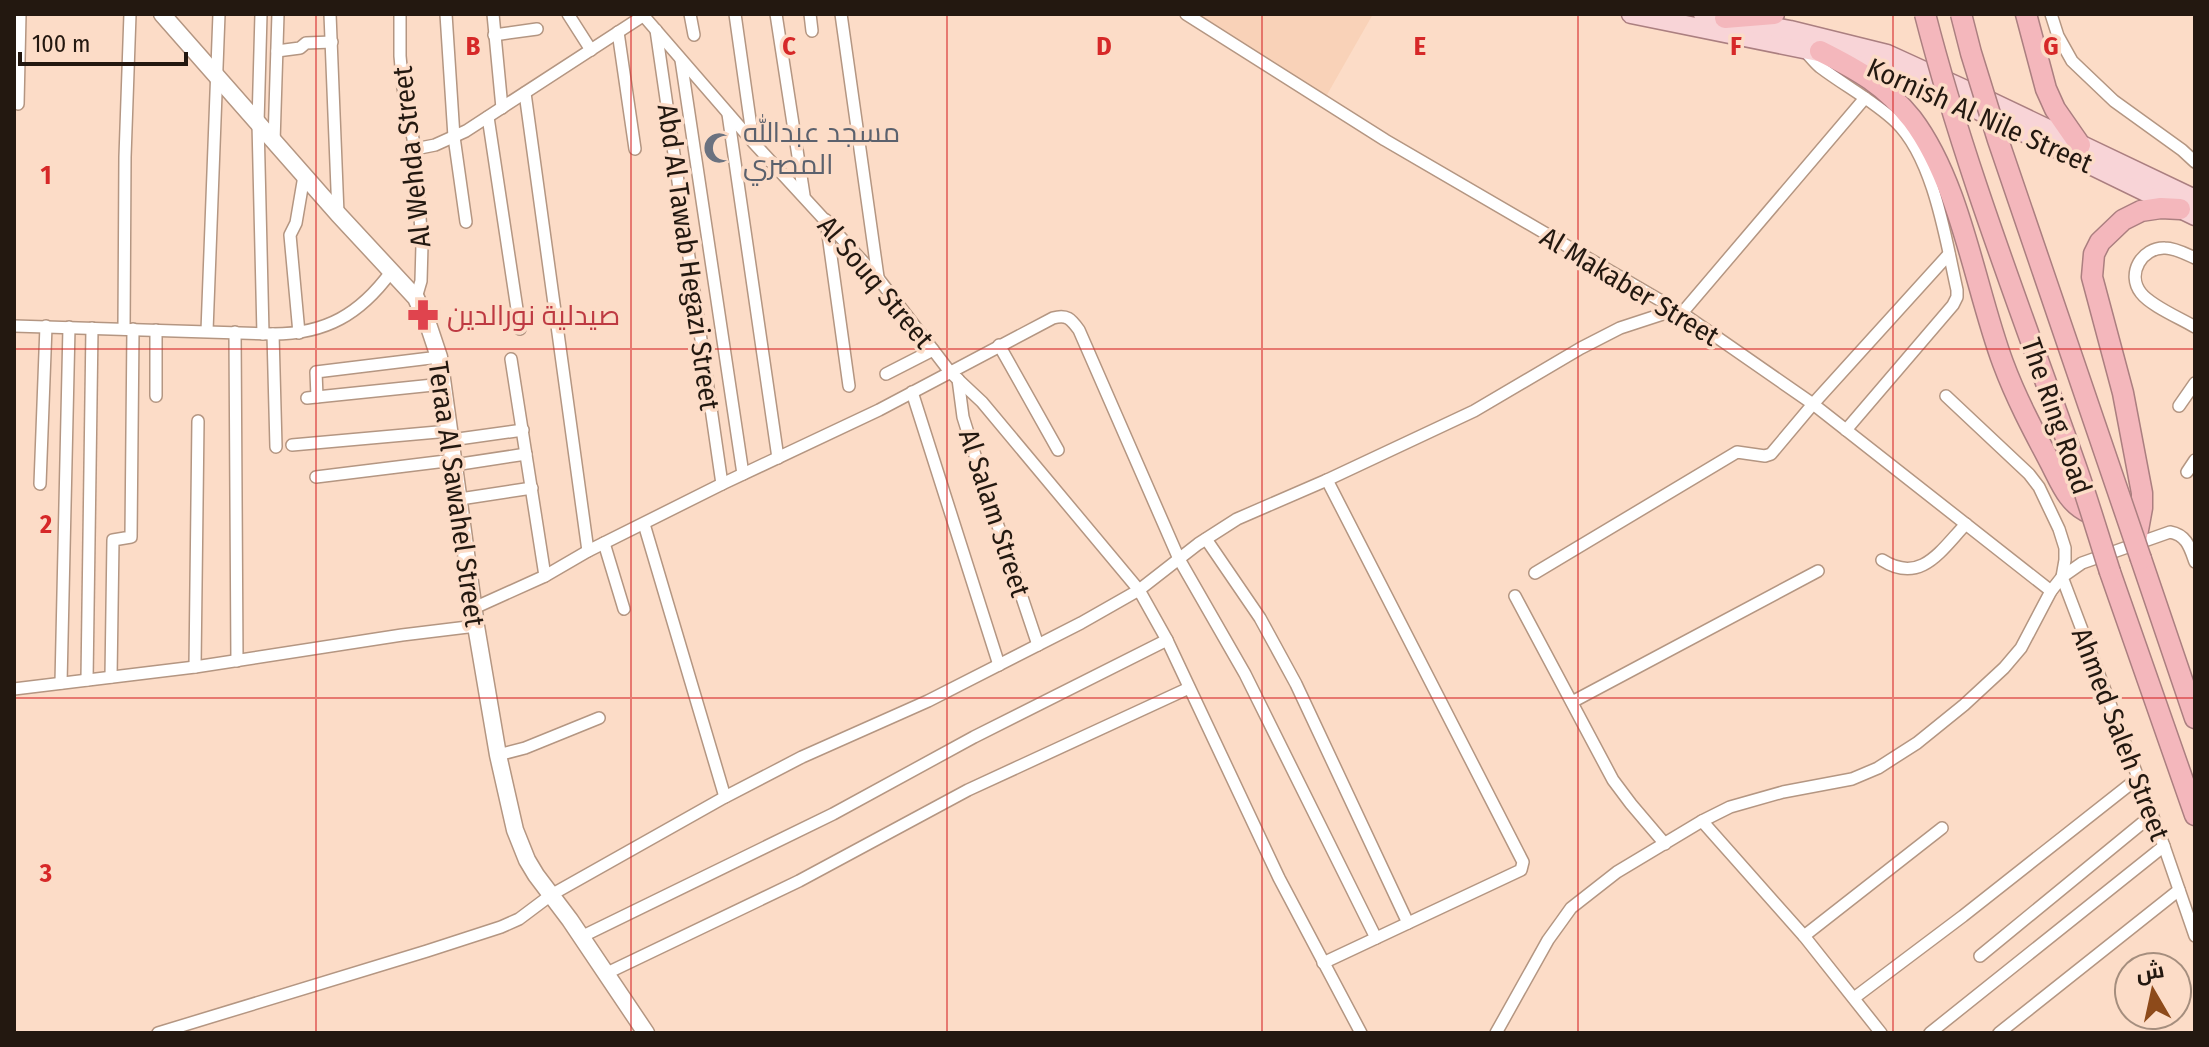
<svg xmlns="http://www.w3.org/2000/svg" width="2209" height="1047" viewBox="0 0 2209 1047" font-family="'Fira Sans Condensed',Cairo,sans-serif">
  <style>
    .built { fill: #f9d2b8 }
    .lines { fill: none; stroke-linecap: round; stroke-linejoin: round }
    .minor-casing { stroke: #b49682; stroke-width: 14 }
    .secondary-casing { stroke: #b49682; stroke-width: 19 }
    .primary-casing { stroke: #ab7f80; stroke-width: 21 }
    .motorway-casing { stroke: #ab7f80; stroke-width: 23 }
    .minor { stroke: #fff; stroke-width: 11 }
    .secondary { stroke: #fff; stroke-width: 16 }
    .primary { stroke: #f8d4d7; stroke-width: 18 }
    .motorway { stroke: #f4b7bc; stroke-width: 20 }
    .motorway-bridge-casing { stroke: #ab7f80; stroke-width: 23; stroke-linecap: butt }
    .motorway-bridge { stroke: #f4b7bc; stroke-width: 20 }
    .grid { fill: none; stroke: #d62828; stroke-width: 2; stroke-opacity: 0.55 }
    .labels { text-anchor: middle; stroke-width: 7; stroke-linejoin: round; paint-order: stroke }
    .street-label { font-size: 28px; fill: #231810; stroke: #fcdcc7 }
    .worship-label { font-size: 28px; fill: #5b616d; stroke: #fcdcc7; text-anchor: start }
    .health-label { font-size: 28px; fill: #be3a42; stroke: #fcdcc7; text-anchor: start }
    .grid-label { font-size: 26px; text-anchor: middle; font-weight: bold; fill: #d62828; stroke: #fcdcc7; stroke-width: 7; stroke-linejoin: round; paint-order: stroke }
  </style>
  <rect width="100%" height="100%" fill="#fcdcc7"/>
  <path class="built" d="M 1189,14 L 1373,14 L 1324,100 Z"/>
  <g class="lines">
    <defs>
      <g id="minor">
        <path d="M 261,14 L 258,123 L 263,334"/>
        <path d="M 330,14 L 338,214"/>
        <path d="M 400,14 L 400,56 L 403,88 L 415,149 L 422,245 L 421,281 L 416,298"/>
        <path d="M 446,14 L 454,137 L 466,222"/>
        <path d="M 493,14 L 502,108"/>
        <path d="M 568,14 L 591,50"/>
        <path d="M 642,14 L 753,142 L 878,278 L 950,372 L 982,402 L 1139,590 L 1167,640 L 1279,878 L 1361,1033"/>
        <path d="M 690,14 L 694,35"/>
        <path d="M 735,14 L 753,141"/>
        <path d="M 776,14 L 804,195"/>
        <path d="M 810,14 L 812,31"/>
        <path d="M 841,14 L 878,277"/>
        <path d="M 1186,14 L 1385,140 L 1682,313 L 1813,404 L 2051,591"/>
        <path d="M 2051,14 L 2058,36 L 2072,61 L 2114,101 L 2182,150 L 2195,162"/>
        <path d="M 656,30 L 722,484"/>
        <path d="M 618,32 L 635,149"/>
        <path d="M 494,35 L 537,29"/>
        <path d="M 1803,49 C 1809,55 1814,62 1820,67 C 1845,86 1874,101 1896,122 C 1934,159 1946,241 1957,290 L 1957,297 L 1953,305 L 1846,430"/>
        <path d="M 277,51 L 300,48 L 306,43 L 332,42"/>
        <path d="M 681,60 L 743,474"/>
        <path d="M 525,93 L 588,551"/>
        <path d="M 18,104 L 20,14"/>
        <path d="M 728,114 L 778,458"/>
        <path d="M 488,117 L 520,329"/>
        <path d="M 274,142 L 278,14"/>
        <path d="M 415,149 L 435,145 L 466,131 L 646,14"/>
        <path d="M 826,220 L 849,386"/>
        <path d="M 2195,258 C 2186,254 2175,248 2165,248 C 2142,247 2126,274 2141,293 C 2151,306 2180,318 2195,327"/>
        <path d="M 1682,313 L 1865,98"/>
        <path d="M 14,326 L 273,334 C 326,334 360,314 391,272"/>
        <path d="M 124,329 L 125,157 L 130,14"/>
        <path d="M 156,330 L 156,396"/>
        <path d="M 207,331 L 219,14"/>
        <path d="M 235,332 L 237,661"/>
        <path d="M 299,333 L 290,235 L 296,223 L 304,176"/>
        <path d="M 273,334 L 276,447"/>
        <path d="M 999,345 L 1058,450"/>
        <path d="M 511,359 L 545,576"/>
        <path d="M 886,374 L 933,350"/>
        <path d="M 958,379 L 963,417 L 984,484 L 1038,645"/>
        <path d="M 912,392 L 999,665"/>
        <path d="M 317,397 L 316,372 L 439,357"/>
        <path d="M 307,398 L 443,384"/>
        <path d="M 2179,406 L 2195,383"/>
        <path d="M 451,440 L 523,430"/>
        <path d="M 292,445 L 449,431"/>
        <path d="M 454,465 L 526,454"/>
        <path d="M 2187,472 L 2195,460"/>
        <path d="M 316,477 L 454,460"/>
        <path d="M 40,484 L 46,326"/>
        <path d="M 460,499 L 532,488"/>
        <path d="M 644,524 L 725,797"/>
        <path d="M 1206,539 L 1260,618 L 1296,684 L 1408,923"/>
        <path d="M 604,543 L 624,609"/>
        <path d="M 1882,560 C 1921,585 1941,550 1966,524"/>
        <path d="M 2195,562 C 2190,548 2187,535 2170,532 L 2082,563 L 2062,577 L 2164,846 L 2195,936"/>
        <path d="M 1535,573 L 1737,452 L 1765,456 L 1771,454 L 1813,404 L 1949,254"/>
        <path d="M 1515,596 L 1613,780 L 1631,804 L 1665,844"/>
        <path d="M 474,608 L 545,576 L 588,551 L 722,484 L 879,410 L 1053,318 C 1067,314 1071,319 1079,330 L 1179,559 L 1245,674 L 1376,938"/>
        <path d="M 195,667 L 198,421"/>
        <path d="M 111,677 L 113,540 L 131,537 L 133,329"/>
        <path d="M 87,680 L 92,328"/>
        <path d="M 61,683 L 69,327"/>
        <path d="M 14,689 L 195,667 L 402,635 L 476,626"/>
        <path d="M 1572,702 L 1818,571"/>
        <path d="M 498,755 L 525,748 L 599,718"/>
        <path d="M 1702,821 L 1804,936 L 1881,1033"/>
        <path d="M 1804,936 L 1942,828"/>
        <path d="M 581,937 L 833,814 L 974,737 L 1167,640"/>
        <path d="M 1980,956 L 2152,815"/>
        <path d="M 1323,963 L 1521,870 L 1523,862 L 1327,480"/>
        <path d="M 605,974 L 799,881 L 968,790 L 1189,688"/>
        <path d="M 1854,998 L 1963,916 L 2138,778"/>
        <path d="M 158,1033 L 427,951 L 501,927 L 519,919 L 551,895 L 725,797 L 802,757 L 928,701 L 1081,623 L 1139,590 L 1198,544 L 1237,519 L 1327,480 L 1474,411 L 1581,348 L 1620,328 L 1675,310"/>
        <path d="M 1496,1033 L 1548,940 L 1561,922 L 1571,908 L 1617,872 L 1702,821 L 1730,807 L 1783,792 L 1852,779 L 1878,768 L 1917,743 L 1964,705 L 2004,668 L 2021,648 L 2051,591 L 2062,577 L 2065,560 L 2065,548 L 2059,529 L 2039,487 L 2029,474 L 1946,396"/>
        <path d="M 1930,1033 L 2164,846"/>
        <path d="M 1999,1033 L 2179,890"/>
      </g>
      <path id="secondary" d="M 162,14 L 338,214 L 416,298 L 429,327 L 439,357 L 476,626 L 498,755 L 515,830 L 527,860 L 536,875 L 570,920 L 646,1033"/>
      <g id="primary">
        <path d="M 1631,14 L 1863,61 L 1920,82 L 2195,216"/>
        <path d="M 1703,14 L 1790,30 L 1887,54 L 1979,96 L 2195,199"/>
      </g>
      <g id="motorway">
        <path d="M 2026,14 L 2046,89 L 2055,109 L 2080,145"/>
        <path d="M 1725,18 L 1774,14"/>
        <path d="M 1820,51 C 1858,70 1885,85 1912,119 C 1961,184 1975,288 2003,363 C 2016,398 2033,430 2050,462 C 2061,483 2068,504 2090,513"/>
        <path d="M 2136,541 L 2142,508 L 2142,493 L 2123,393 L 2092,277 L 2094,254 L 2100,242 L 2123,220 L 2141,211 L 2161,208 L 2180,209"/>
        <path d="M 2141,559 L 2195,718"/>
        <path d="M 2110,572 L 2195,815"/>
      </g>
    </defs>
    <use href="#minor" class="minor-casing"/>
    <use href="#secondary" class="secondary-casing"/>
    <use href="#primary" class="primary-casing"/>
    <use href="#motorway" class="motorway-casing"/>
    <use href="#minor" class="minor"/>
    <use href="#secondary" class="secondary"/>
    <use href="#primary" class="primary"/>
    <use href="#motorway" class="motorway"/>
    <defs>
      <g id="motorway-bridge">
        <path d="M 1925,14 C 1964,166 2022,313 2074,461 C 2087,497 2098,535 2110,572"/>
        <path d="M 1961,14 L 1971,53 L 1998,140 L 2141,559"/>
      </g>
    </defs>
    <use href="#motorway-bridge" class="motorway-bridge-casing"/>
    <use href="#motorway-bridge" class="motorway-bridge"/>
  </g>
  <path class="grid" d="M 316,14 L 316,1033M 631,14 L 631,1033M 947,14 L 947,1033M 1262,14 L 1262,1033M 1578,14 L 1578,1033M 1893,14 L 1893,1033M 14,349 L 2195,349M 14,698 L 2195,698"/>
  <defs>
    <symbol id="mosque-bare" viewBox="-9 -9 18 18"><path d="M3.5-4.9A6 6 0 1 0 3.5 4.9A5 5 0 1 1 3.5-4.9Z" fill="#6b7280" stroke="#fcdcc7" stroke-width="2.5" paint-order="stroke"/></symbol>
    <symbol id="pharmacy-bare" viewBox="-9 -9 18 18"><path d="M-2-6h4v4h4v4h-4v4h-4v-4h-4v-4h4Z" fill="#e0444e" stroke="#fcdcc7" stroke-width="2.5" paint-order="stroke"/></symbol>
  </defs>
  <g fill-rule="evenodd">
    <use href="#mosque-bare" x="697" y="126" width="44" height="44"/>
    <use href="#pharmacy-bare" x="401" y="293" width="44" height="44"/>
  </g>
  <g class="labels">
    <g class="street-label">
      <text transform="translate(1980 115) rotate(24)" y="10">Kornish Al Nile Street</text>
      <text transform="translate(411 157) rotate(-96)" y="10">Al Wehda Street</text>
      <text transform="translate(689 257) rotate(82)" y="10">Abd Al Tawab Hegazi Street</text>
      <text transform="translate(876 282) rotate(50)" y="10">Al Souq Street</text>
      <text transform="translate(1630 286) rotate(31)" y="10">Al Makaber Street</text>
      <text transform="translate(2057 416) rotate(71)" y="10">The Ring Road</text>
      <text transform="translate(457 494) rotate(82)" y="10">Teraa Al Sawahel Street</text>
      <text transform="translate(995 513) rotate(72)" y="10">Al Salam Street</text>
      <text transform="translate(2121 734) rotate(69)" y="10">Ahmed Saleh Street</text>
    </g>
    <g class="worship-label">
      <text x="743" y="142">مسجد عبدالله<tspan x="743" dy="32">المصري</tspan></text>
    </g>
    <g class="health-label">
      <text x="447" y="325">صيدلية نورالدين</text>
    </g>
  </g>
  <g class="grid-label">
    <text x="473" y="55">B</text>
    <text x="789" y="55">C</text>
    <text x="1104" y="55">D</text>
    <text x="1420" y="55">E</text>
    <text x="1736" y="55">F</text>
    <text x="2051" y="55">G</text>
    <text x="46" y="184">1</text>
    <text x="46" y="533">2</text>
    <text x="46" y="882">3</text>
  </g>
  <rect width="2209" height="1047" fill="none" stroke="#231810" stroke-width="32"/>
  <g transform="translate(2153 991) rotate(351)"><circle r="38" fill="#fcdcc7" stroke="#a58e7e" stroke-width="2"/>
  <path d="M0-6L14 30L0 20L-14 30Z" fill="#8d4a1a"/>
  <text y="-12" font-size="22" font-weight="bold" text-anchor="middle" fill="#231810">ش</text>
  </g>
  <path d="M20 52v12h166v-12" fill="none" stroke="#231810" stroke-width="4"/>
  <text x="32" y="52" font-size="24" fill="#231810" stroke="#fcdcc7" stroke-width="6" paint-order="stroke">100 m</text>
</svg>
